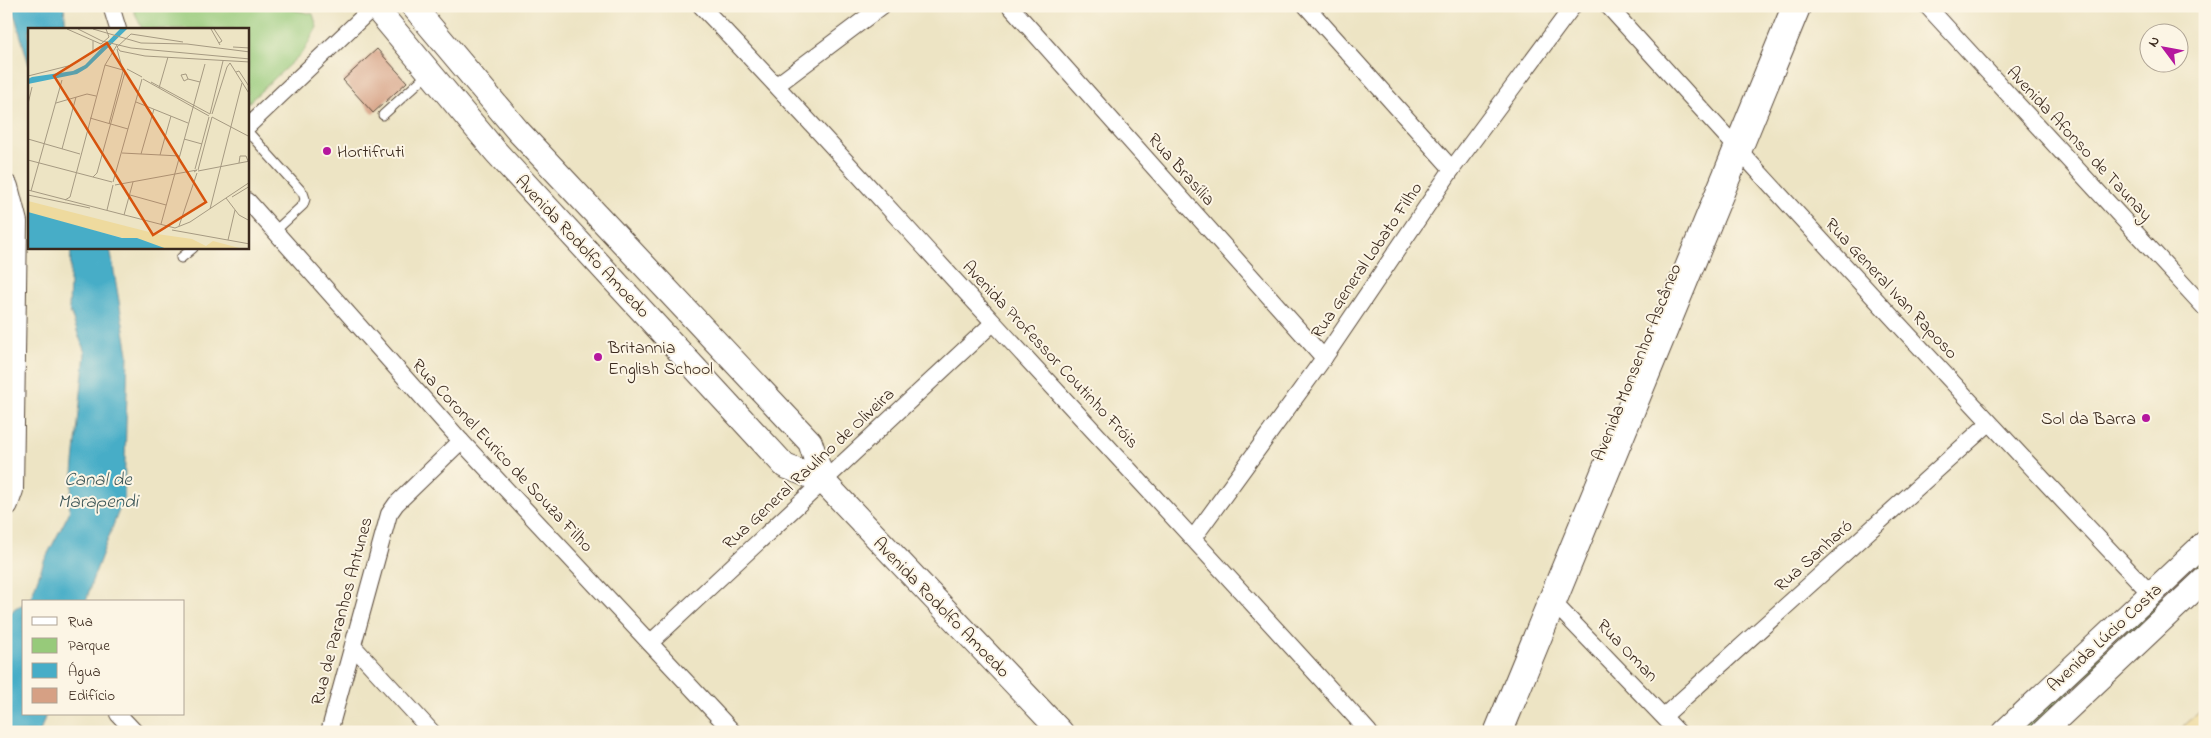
<svg xmlns="http://www.w3.org/2000/svg" width="2211" height="738" viewBox="0 0 2211 738" font-family="'Indie Flower',sans-serif">
  <style>
    .green { fill: #97ca7a; stroke: #697a4c }
    .sand { fill: #eeda9e; stroke: #94825e }
    .water { fill: #47adc7; stroke: #416c72 }
    .building { fill: #d6a084 }
    .lines { fill: none; stroke-linecap: round; stroke-linejoin: round }
    .lane-casing { stroke: #564637; stroke-width: 11 }
    .street-casing { stroke: #564637; stroke-width: 18 }
    .secondary-casing { stroke: #564637; stroke-width: 26 }
    .lane { stroke: #fff; stroke-width: 9 }
    .street { stroke: #fff; stroke-width: 16 }
    .secondary { stroke: #fff; stroke-width: 24 }
    .poi-dot { fill: #b5179e; stroke: #fcf5e5; stroke-width: 2 }
    .labels { text-anchor: middle; stroke-width: 4; stroke-linejoin: round; paint-order: stroke }
    .street-label { font-size: 18px; fill: #3b2a1e; stroke: #fcf5e5 }
    .poi-label { font-size: 18px; fill: #3b2a1e; stroke: #fcf5e5; text-anchor: start }
    .water-label { font-size: 19px; font-style: italic; fill: #3f5859; stroke: #fcf5e5 }
    .inset-road { fill: none; stroke: #a69a82; stroke-width: 1 }
    .view { fill: #d7540e; fill-opacity: 0.15; stroke: #d7540e; stroke-width: 2.5 }
    .inset-edge { fill: none; stroke: #3b2a1e; stroke-width: 2.5 }
  </style>
  <rect width="100%" height="100%" fill="#fcf5e5"/>
  <filter id="ink" filterUnits="userSpaceOnUse"><feTurbulence type="fractalNoise" baseFrequency=".02" numOctaves="2"/><feDisplacementMap in="SourceGraphic" scale="10" xChannelSelector="R" yChannelSelector="G"/><feConvolveMatrix kernelMatrix="1 2 1 2 8 2 1 2 1" color-interpolation-filters="sRGB"/></filter>
  <filter id="wash" filterUnits="userSpaceOnUse"><feTurbulence type="fractalNoise" baseFrequency=".0096" numOctaves="4" result="noise"/><feDisplacementMap in="SourceGraphic" scale="20" xChannelSelector="R" yChannelSelector="G"/><feGaussianBlur stdDeviation="1.12" result="paint"/><feColorMatrix in="noise" values="0 0 0 0 0 0 0 0 0 0 0 0 0 0 0 0 0 1.4 0 .05"/><feComposite in="paint" operator="in"/></filter>
  <g filter="url(#wash)">
    <rect width="100%" height="100%" fill="#ede4c4"/>
    <g class="green">
      <path d="M 132,6 L 275,6 L 313,14 L 317,27 L 304,51 L 248,103 L 248,29 L 142,29 Z"/>
      <path d="M 2205,556 L 2205,564 L 2174,593 L 2170,589 Z"/>
      <path d="M 2162,596 L 2166,601 L 2029,732 L 2019,732 Z"/>
    </g>
    <path class="sand" d="M 2205,707 L 2205,732 L 2177,732 Z"/>
    <g class="water">
      <path d="M 12,6 L 64,6 L 66,29 L 29,29 L 29,65 Z"/>
      <path d="M 71,248 L 110,248 L 128,354 L 124,497 L 92,581 L 86,602 L 27,602 L 30,600 L 44,561 L 69,513 L 85,353 L 69,309 Z"/>
      <path d="M 24,604 L 24,714 L 46,714 L 40,732 L 6,732 L 6,618 L 15,608 Z"/>
    </g>
    <g id="blocks">
      <path class="building" d="M 377,49 L 407,82 L 373,113 L 343,80 Z"/>
    </g>
  </g>
  <g filter="url(#ink)">
    <use href="#blocks" fill-opacity="0" stroke="#564637" stroke-width="1"/>
    <g class="lines">
      <defs>
        <g id="lane">
          <path d="M 383,115 L 429,73"/>
          <path d="M 248,132 L 303,193 L 305,199 L 303,205 L 275,231"/>
          <path d="M 181,258 L 193,248"/>
        </g>
        <g id="street">
          <path d="M 111,6 L 118,29"/>
          <path d="M 701,6 C 801,110 896,217 994,323 C 1119,459 1245,594 1369,732"/>
          <path d="M 1010,6 L 1324,358"/>
          <path d="M 1306,6 L 1452,169"/>
          <path d="M 1608,6 C 1787,204 1967,400 2151,594"/>
          <path d="M 1927,6 L 2205,308"/>
          <path d="M 777,85 L 882,6"/>
          <path d="M 248,126 L 369,11"/>
          <path d="M 248,201 L 461,441 L 733,732"/>
          <path d="M 1194,537 L 1324,358 L 1452,169 L 1573,6"/>
          <path d="M 1551,600 L 1678,732"/>
          <path d="M 650,643 L 993,323"/>
          <path d="M 353,646 L 432,732"/>
          <path d="M 118,714 L 135,732"/>
          <path d="M 1664,716 L 1989,423"/>
          <path d="M 329,732 L 389,514 L 396,504 L 461,441"/>
          <path d="M 1492,732 L 1790,6"/>
          <path d="M 1505,732 L 1803,6"/>
        </g>
        <g id="secondary">
          <path d="M 413,6 L 518,131 L 810,442 L 823,481 L 1061,732"/>
          <path d="M 380,13 L 496,152 L 785,466 L 823,481"/>
          <path d="M 6,187 L 15,222 L 11,490 L 6,504"/>
          <path d="M 2004,732 L 2205,543"/>
          <path d="M 2043,732 L 2205,579"/>
        </g>
      </defs>
      <use href="#lane" class="lane-casing"/>
      <use href="#street" class="street-casing"/>
      <use href="#secondary" class="secondary-casing"/>
      <use href="#lane" class="lane"/>
      <use href="#street" class="street"/>
      <use href="#secondary" class="secondary"/>
    </g>
  </g>
  <g class="poi-dot">
    <circle cx="327" cy="151" r="5"/>
    <circle cx="598" cy="357" r="5"/>
    <circle cx="2146" cy="418" r="5"/>
  </g>
  <g class="labels">
    <g class="street-label">
      <text transform="translate(2080 143) rotate(47)" y="6">Avenida Afonso de Taunay</text>
      <text transform="translate(1182 169) rotate(48)" y="6">Rua Brasília</text>
      <text transform="translate(583 246) rotate(47)" y="6">Avenida Rodolfo Amoedo</text>
      <text transform="translate(1366 260) rotate(-56)" y="6">Rua General Lobato Filho</text>
      <text transform="translate(1892 288) rotate(47)" y="6">Rua General Ivan Raposo</text>
      <text transform="translate(1051 354) rotate(47)" y="6">Avenida Professor Coutinho Fróis</text>
      <text transform="translate(1636 362) rotate(-68)" y="6">Avenida Monsenhor Ascâneo</text>
      <text transform="translate(503 455) rotate(47)" y="6">Rua Coronel Eurico de Souza Filho</text>
      <text transform="translate(808 468) rotate(-43)" y="6">Rua General Raulino de Oliveira</text>
      <text transform="translate(1813 555) rotate(-42)" y="6">Rua Sanharó</text>
      <text transform="translate(942 607) rotate(46)" y="6">Avenida Rodolfo Amoedo</text>
      <text transform="translate(341 611) rotate(-75)" y="6">Rua de Paranhos Antunes</text>
      <text transform="translate(2104 637) rotate(-43)" y="6">Avenida Lúcio Costa</text>
      <text transform="translate(1628 650) rotate(46)" y="6">Rua Oman</text>
    </g>
    <g class="poi-label">
      <text x="337" y="157">Hortifruti</text>
      <text x="608" y="353">Britannia<tspan x="608" dy="21">English School</tspan></text>
      <text x="2136" y="424" text-anchor="end">Sol da Barra</text>
    </g>
    <g class="water-label">
      <text x="98" y="485">Canal de<tspan x="98" dy="22">Marapendi</tspan></text>
    </g>
  </g>
  <g transform="translate(28 28)">
    <rect width="221" height="221" fill="#ede4c4"/>
    <path d="M 0,173 L 129,206 L 164,211 L 178,218 L 185,213 L 215,221 L 139,221 L 12,189 L 0,184 Z" fill="#eeda9e"/>
    <path d="M 92,1 L 99,1 L 59,40 L 49,46 L 0,56 L 0,51 L 4,49 L 45,43 L 57,37 ZM 0,184 L 94,210 L 109,210 L 139,221 L 0,221 Z" fill="#47adc7"/>
    <path class="inset-road" d="M 39,1 L 73,16 L 81,9 L 78,1M 50,1 L 74,13 L 103,20 L 222,31M 65,1 L 113,15 L 159,16 L 222,24M 183,1 L 192,17M 186,1 L 194,13 L 191,15M 155,14 L 103,6 L 89,19 L 92,23 L 117,28 L 222,34M 205,19 L 222,20M 202,35 L 222,67M 77,37 L 95,42M 99,41 L 114,49M 208,44 L 211,43 L 222,60M 0,48 L 44,37 L 65,24 L 65,13M 115,51 L 181,88M 160,51 L 158,46 L 153,47 L 156,53 L 160,51 L 172,54M 123,54 L 182,86M 131,60 L 140,29M 108,74 L 160,95M 28,75 L 59,66 L 68,68M 0,76 L 4,59M 182,86 L 195,33M 184,86 L 199,39 L 202,35M 184,89 L 222,109M 62,90 L 100,101M 81,96 L 95,43 L 89,21M 0,111 L 52,126M 156,111 L 174,116M 34,121 L 48,69M 94,125 L 152,128M 113,126 L 126,81M 132,127 L 143,88M 0,132 L 84,154M 211,135 L 212,128 L 218,128 L 220,133M 167,141 L 181,89M 170,142 L 184,89M 170,143 L 222,133M 65,149 L 69,145 L 97,44M 85,154 L 114,51M 87,157 L 169,142 L 166,144M 0,162 L 147,200 L 162,194 L 222,154M 3,163 L 34,52M 0,167 L 62,180M 102,167 L 138,177M 204,169 L 222,158M 198,170 L 211,187 L 222,193M 37,172 L 42,169 L 77,37 L 89,17M 182,181 L 214,55M 79,182 L 85,157M 96,187 L 105,154M 133,196 L 177,36M 151,198 L 169,145M 144,202 L 222,216M 200,212 L 207,182"/>
    <path class="view" d="M 79,15 L 178,174 L 125,207 L 26,48 Z"/>
    <rect width="221" height="221" class="inset-edge"/>
  </g>
  <rect width="2211" height="738" fill="none" stroke="#fcf5e5" stroke-width="25"/>
  <rect x="22" y="600" width="162" height="115" fill="#fcf5e5" stroke="#afa495"/>
  <rect x="32" y="617" width="25" height="8" fill="#ffffff" stroke="#afa495"/>
  <text x="68" y="626" font-size="15" fill="#3b2a1e">Rua</text>
  <rect x="32" y="638" width="25" height="15" fill="#97ca7a" stroke="#afa495"/>
  <text x="68" y="650" font-size="15" fill="#3b2a1e">Parque</text>
  <rect x="32" y="663" width="25" height="15" fill="#47adc7" stroke="#afa495"/>
  <text x="68" y="676" font-size="15" fill="#3b2a1e">Água</text>
  <rect x="32" y="688" width="25" height="15" fill="#d6a084" stroke="#afa495"/>
  <text x="68" y="700" font-size="15" fill="#3b2a1e">Edifício</text>
  <g transform="translate(2164 48) rotate(302)"><circle r="24" fill="#fcf5e5" stroke="#afa495"/>
  <path d="M0-4L9 19L0 12L-9 19Z" fill="#b5179e"/>
  <text y="-8" font-size="14" font-weight="bold" text-anchor="middle" fill="#3b2a1e">N</text>
  </g>
</svg>
